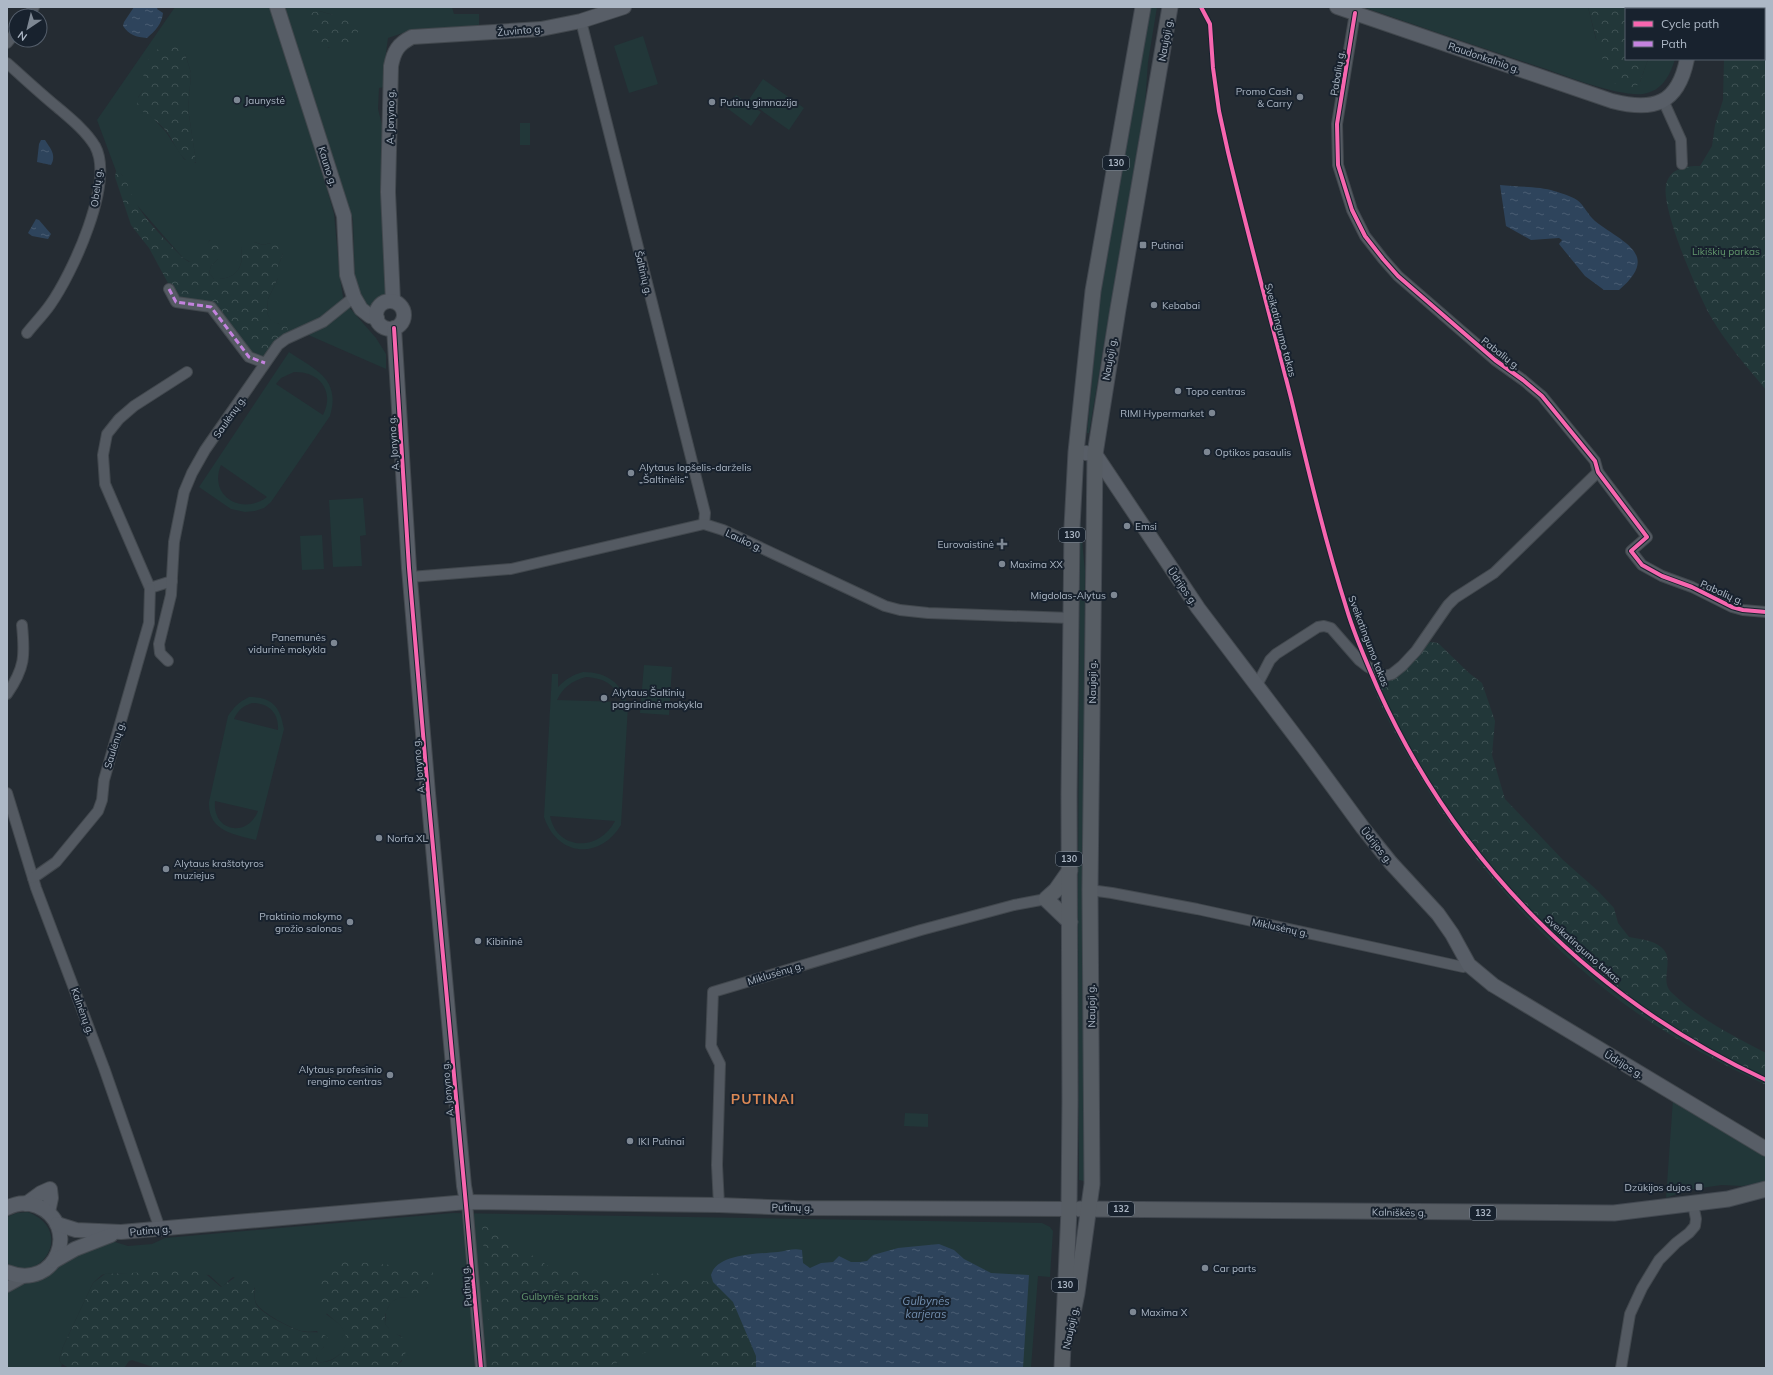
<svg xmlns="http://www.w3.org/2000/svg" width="1773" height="1375" viewBox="0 0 1773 1375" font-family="Mulish,sans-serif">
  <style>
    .green { fill: #223739; fill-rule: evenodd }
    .forest { fill: url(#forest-crowns) }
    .water { fill: url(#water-ripples) }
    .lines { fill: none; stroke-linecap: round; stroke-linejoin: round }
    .street-casing { stroke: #42484e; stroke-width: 12 }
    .secondary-casing { stroke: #42484e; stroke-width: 16 }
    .primary-casing { stroke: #424850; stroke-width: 17 }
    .street { stroke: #545a62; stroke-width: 10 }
    .secondary { stroke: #585e67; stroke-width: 14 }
    .primary { stroke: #575d64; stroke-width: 15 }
    .quiet { stroke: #c483df; stroke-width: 3; stroke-dasharray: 6 3; stroke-linecap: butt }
    .cycleway-casing { stroke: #18222e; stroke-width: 6 }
    .cycleway { stroke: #f766af; stroke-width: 4 }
    .poi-dot { fill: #7d8793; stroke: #18222e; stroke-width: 1.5 }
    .labels { text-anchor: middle; stroke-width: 4; stroke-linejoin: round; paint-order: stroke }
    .shield { fill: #18222e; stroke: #808b98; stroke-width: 1 }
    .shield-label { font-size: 9px; font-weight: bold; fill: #adb8c6 }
    .street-label { font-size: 10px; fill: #adb8c6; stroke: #18222e }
    .poi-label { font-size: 10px; fill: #adb8c6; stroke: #18222e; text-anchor: start }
    .park-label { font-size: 10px; fill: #63986d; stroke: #18222e }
    .water-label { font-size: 11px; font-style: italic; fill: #7390b1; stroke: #18222e }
    .district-label { font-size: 14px; font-weight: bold; letter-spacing: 1px; fill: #db8854; stroke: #18222e }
  </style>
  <defs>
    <pattern id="forest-crowns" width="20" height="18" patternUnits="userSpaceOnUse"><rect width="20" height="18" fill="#223739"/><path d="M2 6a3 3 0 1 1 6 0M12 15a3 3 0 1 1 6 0" fill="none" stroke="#3f5254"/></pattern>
    <pattern id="water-ripples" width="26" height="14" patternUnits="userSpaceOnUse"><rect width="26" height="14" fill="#2e445c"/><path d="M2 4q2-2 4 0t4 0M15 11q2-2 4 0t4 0" fill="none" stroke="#4a5d72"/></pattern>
  </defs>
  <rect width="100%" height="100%" fill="#252c33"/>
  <g class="green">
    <path d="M 175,7 L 272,7 L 306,114 L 334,214 L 340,278 L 343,297 L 348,306 L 376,338 L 386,354 L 386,369 L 297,330 L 289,334 L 279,324 L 271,322 L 267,313 L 268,299 L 278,278 L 278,266 L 283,254 L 271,243 L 263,245 L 254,242 L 241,248 C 245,268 235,280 214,279 L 209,273 L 211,266 L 218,259 L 210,240 L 197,259 L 190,262 L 183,258 L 135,203 L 122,175 L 116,171 L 97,120 ZM 185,54 L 191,73 L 188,109 L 196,163 L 184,159 L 166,132 L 153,118 L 138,107 L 138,98 L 143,90 Z"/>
    <path d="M 283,7 L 452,7 L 454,14 L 479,14 L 479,27 L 415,29 L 388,38 L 384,68 L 385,87 L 379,88 L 378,109 L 385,137 L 387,304 L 384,309 L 380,311 L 373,311 L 369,308 L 355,286 L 353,220 ZM 319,11 L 333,15 L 343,46 L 334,45 L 328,48 Z"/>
    <path d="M 1149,7 L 1157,7 L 1148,62 L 1145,104 L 1089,433 L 1087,433 L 1100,296 Z"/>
    <path d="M 1363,7 L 1588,7 L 1596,39 L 1640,82 L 1648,59 L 1675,59 C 1670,76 1662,91 1643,94 C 1621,97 1568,77 1546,69 C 1485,49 1424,28 1363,7 Z"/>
    <path d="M 643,36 L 658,84 L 629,93 L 614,46 Z"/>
    <path d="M 763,79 L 804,108 L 789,130 L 748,101 Z"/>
    <path d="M 736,95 L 761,112 L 751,126 L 727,108 Z"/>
    <rect x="520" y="123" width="10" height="22"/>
    <path d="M 289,352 C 316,370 341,379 330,416 L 271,502 L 264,508 L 255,511 L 245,512 L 231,509 L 199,487 ZM 294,372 C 320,371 335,392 323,415 L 276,384 L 281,378 ZM 221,465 L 267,497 C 242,516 208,496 221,465 Z"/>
    <path d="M 363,498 L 366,535 L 360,536 L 362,566 L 333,567 L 329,500 Z"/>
    <path d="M 1080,520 L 1085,571 L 1083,900 L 1084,1181 L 1079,1180 L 1078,901 Z"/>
    <path d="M 322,535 L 324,569 L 302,570 L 300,536 Z"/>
    <path d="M 644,665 L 672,667 L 669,715 L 640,713 Z"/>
    <path d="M 583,672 C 607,672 622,683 628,706 L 621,825 C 599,861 557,856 544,817 L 552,674 L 558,674 L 558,687 C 566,679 572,675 583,672 ZM 586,677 C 604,678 616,685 622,702 L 557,700 C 563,687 572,681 586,677 ZM 550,816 L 615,821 C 599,852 557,851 550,816 Z"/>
    <path d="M 249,697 C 272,697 280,706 284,729 L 256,840 C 233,834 208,831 209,802 L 228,716 C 234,707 239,702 249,697 ZM 252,703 C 269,703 279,713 278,730 L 234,719 C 238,710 243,706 252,703 ZM 215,801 L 258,811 C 247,839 212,831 215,801 Z"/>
    <path d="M 1673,1099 L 1766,1156 L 1766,1180 L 1763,1182 L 1742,1186 L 1722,1185 L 1687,1190 L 1666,1198 Z"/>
    <path d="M 905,1113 L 928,1114 L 928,1127 L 904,1126 Z"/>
    <path d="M 28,1212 C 76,1231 40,1286 7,1263 L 7,1217 L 17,1213 Z"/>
    <path d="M 453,1213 L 1042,1223 L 1050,1227 L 1053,1231 L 1050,1277 L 1038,1276 L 1031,1368 L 394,1368 L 402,1361 L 401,1336 L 392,1333 L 385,1324 L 386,1311 L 391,1302 L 398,1298 L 415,1297 L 428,1287 L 326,1314 C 333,1319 341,1324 345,1332 C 353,1348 334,1363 319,1362 L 316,1359 L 318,1352 L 324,1347 L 317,1331 C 311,1332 307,1332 301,1331 C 291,1328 261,1313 256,1303 C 254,1298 254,1293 255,1288 L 233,1277 L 222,1287 L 209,1275 L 152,1273 L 105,1274 L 102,1275 L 93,1283 L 63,1347 L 59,1360 L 62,1364 L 61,1368 L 7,1368 L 7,1293 L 100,1243 L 115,1242 L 128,1246 L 152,1244 L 165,1238 Z"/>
  </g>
  <g class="forest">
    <path d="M 1588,7 L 1663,7 L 1662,9 L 1626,9 L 1626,59 L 1648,59 L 1640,82 L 1635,88 L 1613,83 L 1600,53 Z"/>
    <path d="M 1726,7 L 1766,7 L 1766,390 C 1747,367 1726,343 1711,317 C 1698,294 1661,209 1666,185 C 1670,168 1685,166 1700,166 L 1712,146 L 1715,125 L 1723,100 L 1724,59 L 1764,59 L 1764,9 L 1726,9 Z"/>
    <path d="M 319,11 L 333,15 L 347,15 L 356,19 L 360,27 L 355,38 L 343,46 L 321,48 L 315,42 L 309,16 L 313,12 Z"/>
    <path d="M 171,43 L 182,47 L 185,54 L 191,73 L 188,109 L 196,162 L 192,164 C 179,158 175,143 167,132 C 159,122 148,115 137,107 L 138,98 L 143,90 L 143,77 L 150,55 L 161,47 Z"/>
    <path d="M 116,171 C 126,173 130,193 135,201 C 145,221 167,241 183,258 L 189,262 C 202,257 203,243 214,238 L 219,246 L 222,255 L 211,266 L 209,273 L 214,279 C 235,280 245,268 241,248 L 247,242 L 254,242 L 263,245 L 271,243 L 280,242 L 283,254 L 278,266 L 278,278 L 268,299 L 267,313 L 271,321 L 287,327 L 289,334 L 265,358 L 259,358 L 252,353 L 207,303 L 175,296 L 149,248 L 131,225 L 115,177 Z"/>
    <path d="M 1430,642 L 1438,643 L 1469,673 L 1482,683 L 1495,721 L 1492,755 L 1505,799 L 1563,860 L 1598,891 L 1614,908 L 1618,923 L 1629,937 C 1639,939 1653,940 1661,947 C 1676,959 1659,980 1671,992 C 1698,1018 1733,1036 1766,1053 L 1766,1085 C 1722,1064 1677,1041 1637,1013 C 1522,932 1424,808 1369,678 L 1381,681 L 1392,678 Z"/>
    <path d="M 482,1223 L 553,1269 L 575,1271 L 615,1282 L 635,1280 L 649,1274 L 663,1273 L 692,1280 L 713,1282 L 733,1302 L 756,1356 L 756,1368 L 713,1368 L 700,1358 L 683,1351 L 659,1349 L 632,1356 L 604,1368 L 491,1368 Z"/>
    <path d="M 348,1261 L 433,1269 C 434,1280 425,1293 415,1297 C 410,1299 404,1297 399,1298 C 388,1301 384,1314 385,1324 C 393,1335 399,1333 407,1342 C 407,1354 403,1360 394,1368 L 156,1368 L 132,1360 L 129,1361 L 124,1368 L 69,1368 L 62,1364 L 59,1360 L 63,1347 L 93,1283 L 105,1274 L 201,1270 L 221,1287 C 234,1279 240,1269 254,1282 C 255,1289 253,1297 256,1304 C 261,1314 294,1330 305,1332 C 315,1333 321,1330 328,1338 C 327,1346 319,1350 316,1359 L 319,1362 C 327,1363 333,1360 339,1355 C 345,1349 348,1342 345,1333 C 338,1317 319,1316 319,1294 C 319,1288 320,1282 324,1277 C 330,1267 337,1263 348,1261 Z"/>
  </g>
  <g class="water">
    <path d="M 134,7 L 158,7 L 157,9 L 163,13 C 162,24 155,31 147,38 C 136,37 129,35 123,26 L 124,22 Z"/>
    <path d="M 41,140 L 45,140 C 50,148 57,155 51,165 L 37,162 L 39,144 Z"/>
    <path d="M 1500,185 C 1515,187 1540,186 1554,191 C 1561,193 1571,196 1577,200 C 1584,205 1588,215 1595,221 C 1623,243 1661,254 1619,290 L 1604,290 L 1585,276 L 1559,244 L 1562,240 L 1559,238 L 1531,240 L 1506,226 Z"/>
    <path d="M 36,219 L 39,220 L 51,234 L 48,239 L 32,236 L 28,233 Z"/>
    <path d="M 939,1244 L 954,1250 L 964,1259 L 991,1273 L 1029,1275 L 1023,1368 L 756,1368 L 756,1356 L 733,1302 L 713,1282 L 711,1275 C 717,1253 760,1254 778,1252 C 787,1251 793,1248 802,1250 L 803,1263 L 810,1268 L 821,1263 L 833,1262 L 839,1256 L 851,1262 L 860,1262 L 867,1261 L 873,1255 L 898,1248 Z"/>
  </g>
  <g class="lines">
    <defs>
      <g id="street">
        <path d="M 1355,13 L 1337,124 L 1338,165 L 1352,210 L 1365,236 L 1383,259 L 1398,276 L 1495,360 L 1523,380 L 1542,396 L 1595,461 L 1598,472 L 1647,537 L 1631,551 L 1642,565 L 1662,576 L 1692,587 L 1732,607 L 1743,610 L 1766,612"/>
        <path d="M 28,16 L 34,7"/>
        <path d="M 581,21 L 705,513 L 704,524"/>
        <path d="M 7,43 L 16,32"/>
        <path d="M 7,63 C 24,78 40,93 57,107 C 71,119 86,131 95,146 C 115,182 72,274 50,305 C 43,315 34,324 27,333"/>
        <path d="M 1663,100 L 1681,140 L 1682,164"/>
        <path d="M 169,289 L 176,302 L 211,307 L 249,357 L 265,363"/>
        <path d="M 410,577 L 511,569 L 704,524 L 723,530 L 885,606 L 900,610 L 928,613 L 1071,618"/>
        <path d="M 172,581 L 150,588 L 105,484 L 103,455 L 107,434 L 119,419 L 134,406 L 187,372"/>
        <path d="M 168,661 L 160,653 L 159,644 L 171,595 L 174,542 L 184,492 L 192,473 L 205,450 L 278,345 L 286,339 L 323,322 L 354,297"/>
        <path d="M 1257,685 L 1270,660 L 1276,654 L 1318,627 L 1324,626 L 1331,628 L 1359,660 L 1368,667 L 1385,676 L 1392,674 L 1402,666 L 1416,651 L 1448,605 L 1455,598 L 1494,573 L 1598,472"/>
        <path d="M 7,694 C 25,668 25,656 22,625"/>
        <path d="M 7,793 L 36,888 L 104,1068 L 160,1229"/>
        <path d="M 33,878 L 56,862 L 98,811 L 102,800 L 104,780 L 149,623 L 150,588"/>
        <path d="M 1090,890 L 1112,893 L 1197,909 L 1463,967 L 1469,965"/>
        <path d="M 467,1202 L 481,1368"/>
        <path d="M 719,1205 L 717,1165 L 720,1064 L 711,1046 L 713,992 L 921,930 L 1014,905 L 1046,899"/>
        <path d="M 7,1287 L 25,1277"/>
        <path d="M 1621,1368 L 1630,1314 L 1642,1288 L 1659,1260 L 1676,1243 L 1689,1233 L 1695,1226 L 1696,1219 L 1693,1204"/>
      </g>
      <g id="secondary">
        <path d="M 277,7 L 344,216 L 347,275 L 354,297 L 361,309 L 370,316 L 377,318"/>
        <path d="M 1337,7 L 1612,101 C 1654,112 1678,104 1687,59"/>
        <path d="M 1693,9 L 1694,7"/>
        <path d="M 393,301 L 388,192 L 391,66 C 394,51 398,44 412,37 L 541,29 L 581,21 L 624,7"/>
        <circle cx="390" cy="315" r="14"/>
        <path d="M 394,328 L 409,568 L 428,793 L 464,1186 L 467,1202"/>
        <path d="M 1076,452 L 1095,454 L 1198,608 L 1308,753 L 1363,828 L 1391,863 L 1438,914 L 1452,934 L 1469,965 L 1493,985 L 1766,1149"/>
        <path d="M 26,1204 L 41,1193 L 50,1189 L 51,1198 L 48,1212"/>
        <path d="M 7,1208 C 16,1203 27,1202 37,1206 C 81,1224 58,1292 7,1272"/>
        <path d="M 57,1224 L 76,1230 L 121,1232 L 467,1202 L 719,1205 L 795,1208 L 1069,1209"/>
        <path d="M 54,1261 L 75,1249 L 111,1235"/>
      </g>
      <g id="primary">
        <path d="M 1070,870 L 1056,890 L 1046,899 L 1070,922"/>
        <path d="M 1080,1209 L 1614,1213 L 1728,1199 L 1766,1189"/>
        <path d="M 1071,1322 L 1077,1293 L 1092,1184 L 1090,890 L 1095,454 L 1118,309 L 1170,7"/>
        <path d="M 1062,1368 L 1069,1209 L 1070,1101 L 1069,794 L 1072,527 L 1076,452 L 1093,291 L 1143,7"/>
      </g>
    </defs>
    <use href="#street" class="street-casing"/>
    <use href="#secondary" class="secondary-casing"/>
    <use href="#primary" class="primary-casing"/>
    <use href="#street" class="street"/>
    <use href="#secondary" class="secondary"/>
    <use href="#primary" class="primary"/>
    <path class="quiet" d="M 169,289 L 176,302 L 211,307 L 249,357 L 265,363"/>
    <defs>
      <g id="cycleway">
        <path d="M 1201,7 L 1210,24 L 1213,68 L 1219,111 L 1228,152 C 1248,235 1270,316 1291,398 C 1308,469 1325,541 1347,610 C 1355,637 1367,663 1378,689 C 1456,862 1593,1000 1766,1080"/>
        <path d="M 1355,13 L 1337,124 L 1338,165 L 1352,210 L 1365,236 L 1383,259 L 1398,276 L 1495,360 L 1523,380 L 1542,396 L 1595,461 L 1598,472 L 1647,537 L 1631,551 L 1642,565 L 1662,576 L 1692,587 L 1732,607 L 1743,610 L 1766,612"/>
        <path d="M 394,328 L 409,568 L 428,793 L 481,1368"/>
      </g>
    </defs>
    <use href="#cycleway" class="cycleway-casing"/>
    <use href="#cycleway" class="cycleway"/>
  </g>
  <g class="poi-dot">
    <circle cx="1300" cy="97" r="4"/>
    <circle cx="237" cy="100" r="4"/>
    <circle cx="712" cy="102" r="4"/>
    <rect x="1139" y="241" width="8" height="8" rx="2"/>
    <circle cx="1154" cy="305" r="4"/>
    <circle cx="1178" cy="391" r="4"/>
    <circle cx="1212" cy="413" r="4"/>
    <circle cx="1207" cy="452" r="4"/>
    <circle cx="631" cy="473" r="4"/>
    <circle cx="1127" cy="526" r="4"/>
    <path d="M1000 538h4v4h4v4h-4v4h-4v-4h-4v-4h4z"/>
    <circle cx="1002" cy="564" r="4"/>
    <circle cx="1114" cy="595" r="4"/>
    <circle cx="334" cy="643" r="4"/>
    <circle cx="604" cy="698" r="4"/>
    <circle cx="379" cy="838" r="4"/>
    <circle cx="166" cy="869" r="4"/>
    <circle cx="350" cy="922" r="4"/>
    <circle cx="478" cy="941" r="4"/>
    <circle cx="390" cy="1075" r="4"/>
    <circle cx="630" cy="1141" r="4"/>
    <rect x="1695" y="1183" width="8" height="8" rx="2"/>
    <circle cx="1205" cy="1268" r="4"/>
    <circle cx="1133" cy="1312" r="4"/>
  </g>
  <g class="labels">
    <g class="shield">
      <rect x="1103" y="156" width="26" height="14" rx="3"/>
      <rect x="1059" y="528" width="26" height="14" rx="3"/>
      <rect x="1056" y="852" width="26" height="14" rx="3"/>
      <rect x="1108" y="1202" width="26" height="14" rx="3"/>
      <rect x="1470" y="1206" width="26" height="14" rx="3"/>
      <rect x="1052" y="1278" width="26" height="14" rx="3"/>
    </g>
    <g class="shield-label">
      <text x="1116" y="166">130</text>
      <text x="1072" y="538">130</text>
      <text x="1069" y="862">130</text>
      <text x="1121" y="1212">132</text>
      <text x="1483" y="1216">132</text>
      <text x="1065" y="1288">130</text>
    </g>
    <g class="street-label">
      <text transform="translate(520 30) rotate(-5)" y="4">Žuvinto g.</text>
      <text transform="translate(1165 40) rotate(-80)" y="4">Naujoji g.</text>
      <text transform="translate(1484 57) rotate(19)" y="4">Raudonkalnio g.</text>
      <text transform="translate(1337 73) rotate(-81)" y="4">Pabalių g.</text>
      <text transform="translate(390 117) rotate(-89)" y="4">A. Jonyno g.</text>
      <text transform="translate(328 166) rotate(72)" y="4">Kauno g.</text>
      <text transform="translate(96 188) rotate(-83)" y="4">Obelų g.</text>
      <text transform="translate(644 273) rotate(76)" y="4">Šaltinių g.</text>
      <text transform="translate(1281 330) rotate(75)" y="4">Sveikatingumo takas</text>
      <text transform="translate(1501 353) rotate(38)" y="4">Pabalių g.</text>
      <text transform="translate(1109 359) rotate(-80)" y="4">Naujoji g.</text>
      <text transform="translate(229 417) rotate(-55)" y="4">Saulėnų g.</text>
      <text transform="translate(393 443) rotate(-94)" y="4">A. Jonyno g.</text>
      <text transform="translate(744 540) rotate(25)" y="4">Lauko g.</text>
      <text transform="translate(1183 586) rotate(55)" y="4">Ūdrijos g.</text>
      <text transform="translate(1722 592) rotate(24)" y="4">Pabalių g.</text>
      <text transform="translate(1369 641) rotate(69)" y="4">Sveikatingumo takas</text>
      <text transform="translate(1092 682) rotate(-90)" y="4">Naujoji g.</text>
      <text transform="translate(114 745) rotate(-73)" y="4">Saulėnų g.</text>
      <text transform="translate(418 766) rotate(-95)" y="4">A. Jonyno g.</text>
      <text transform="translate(1377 845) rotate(51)" y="4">Ūdrijos g.</text>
      <text transform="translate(1280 927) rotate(12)" y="4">Miklusėnų g.</text>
      <text transform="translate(1583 949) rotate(41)" y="4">Sveikatingumo takas</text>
      <text transform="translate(775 973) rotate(-17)" y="4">Miklusėnų g.</text>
      <text transform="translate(1091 1006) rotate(-91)" y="4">Naujoji g.</text>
      <text transform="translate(83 1011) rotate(70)" y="4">Kalnėnų g.</text>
      <text transform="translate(1624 1064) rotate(31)" y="4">Ūdrijos g.</text>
      <text transform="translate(447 1089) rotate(-95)" y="4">A. Jonyno g.</text>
      <text transform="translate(792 1207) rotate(1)" y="4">Putinų g.</text>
      <text transform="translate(1399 1212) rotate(1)" y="4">Kalniškės g.</text>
      <text transform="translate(150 1230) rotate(-5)" y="4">Putinų g.</text>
      <text transform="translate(466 1286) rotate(-95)" y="4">Putinų g.</text>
      <text transform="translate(1070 1328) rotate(-78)" y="4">Naujoji g.</text>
    </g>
    <g class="poi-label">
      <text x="1292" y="95" text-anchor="end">Promo Cash<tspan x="1292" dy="12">&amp; Carry</tspan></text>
      <text x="245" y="104">Jaunystė</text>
      <text x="720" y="106">Putinų gimnazija</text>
      <text x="1151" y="249">Putinai</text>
      <text x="1162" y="309">Kebabai</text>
      <text x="1186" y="395">Topo centras</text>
      <text x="1204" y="417" text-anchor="end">RIMI Hypermarket</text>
      <text x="1215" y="456">Optikos pasaulis</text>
      <text x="639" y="471">Alytaus lopšelis-darželis<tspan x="639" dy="12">„Šaltinėlis“</tspan></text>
      <text x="1135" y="530">Emsi</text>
      <text x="994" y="548" text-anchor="end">Eurovaistinė</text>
      <text x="1010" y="568">Maxima XX</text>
      <text x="1106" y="599" text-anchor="end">Migdolas-Alytus</text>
      <text x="326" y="641" text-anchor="end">Panemunės<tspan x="326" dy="12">vidurinė mokykla</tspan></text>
      <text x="612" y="696">Alytaus Šaltinių<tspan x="612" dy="12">pagrindinė mokykla</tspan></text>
      <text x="387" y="842">Norfa XL</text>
      <text x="174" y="867">Alytaus kraštotyros<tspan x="174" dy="12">muziejus</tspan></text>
      <text x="342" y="920" text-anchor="end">Praktinio mokymo<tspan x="342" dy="12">grožio salonas</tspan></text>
      <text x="486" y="945">Kibininė</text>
      <text x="382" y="1073" text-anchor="end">Alytaus profesinio<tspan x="382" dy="12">rengimo centras</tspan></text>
      <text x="638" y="1145">IKI Putinai</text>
      <text x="1691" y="1191" text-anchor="end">Dzūkijos dujos</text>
      <text x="1213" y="1272">Car parts</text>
      <text x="1141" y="1316">Maxima X</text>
    </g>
    <g class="park-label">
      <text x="1726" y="255">Likiškių parkas</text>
      <text x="560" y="1300">Gulbynės parkas</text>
    </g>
    <g class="water-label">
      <text x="926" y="1305">Gulbynės<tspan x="926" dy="13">karjeras</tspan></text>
    </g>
    <g class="district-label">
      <text x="763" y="1104">PUTINAI</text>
    </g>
  </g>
  <rect width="1773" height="1375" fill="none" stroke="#adb8c6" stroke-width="16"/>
  <rect x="1625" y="8" width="140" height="52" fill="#18222e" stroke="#545e6b"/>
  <rect x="1633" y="21" width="20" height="6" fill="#f766af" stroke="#545e6b"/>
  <text x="1661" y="28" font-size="12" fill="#adb8c6">Cycle path</text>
  <rect x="1633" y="41" width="20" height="6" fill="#c483df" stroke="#545e6b"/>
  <text x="1661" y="48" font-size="12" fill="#adb8c6">Path</text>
  <g transform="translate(28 28) rotate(215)"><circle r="19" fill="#18222e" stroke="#545e6b"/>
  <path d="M0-3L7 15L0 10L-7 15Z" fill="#7d8793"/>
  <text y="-6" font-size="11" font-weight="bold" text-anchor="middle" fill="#adb8c6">N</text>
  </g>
</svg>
